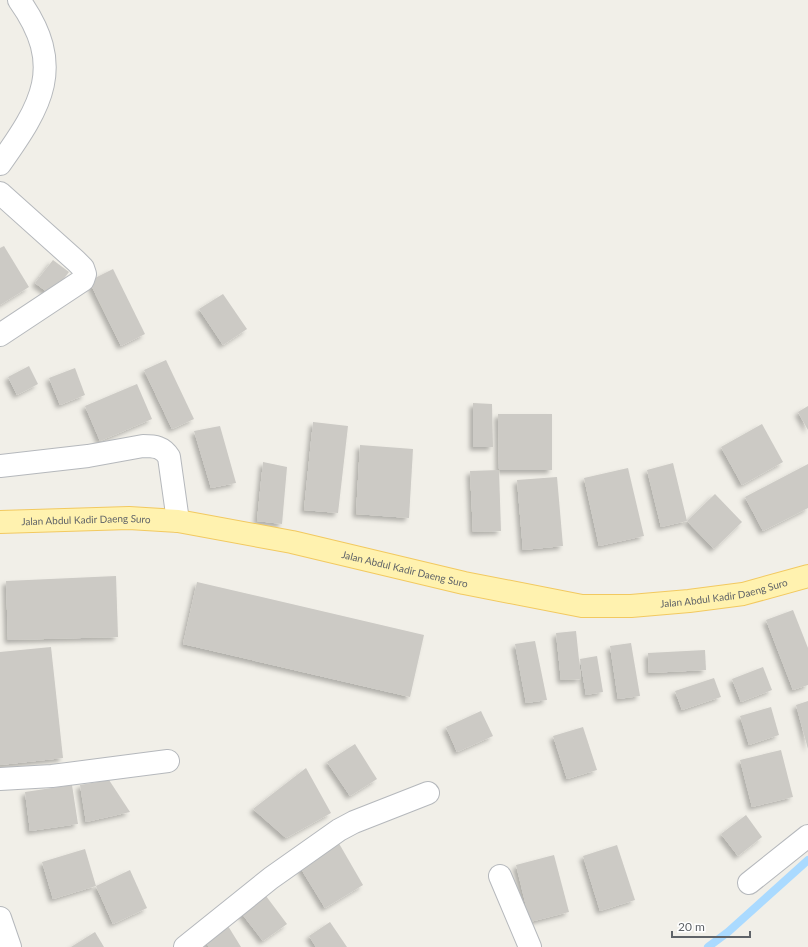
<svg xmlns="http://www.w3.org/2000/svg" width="808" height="947" viewBox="0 0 808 947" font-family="Lato,sans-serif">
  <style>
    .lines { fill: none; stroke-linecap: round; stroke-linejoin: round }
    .stream { stroke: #aadaff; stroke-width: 8 }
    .building { fill: #cccac5; filter: url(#shadow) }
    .minor-casing { stroke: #b5b8bc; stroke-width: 24 }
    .major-casing { stroke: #f2c960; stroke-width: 24 }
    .minor { stroke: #fff; stroke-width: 22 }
    .major { stroke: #fff2af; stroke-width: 22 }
    .labels { text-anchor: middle; stroke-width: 3.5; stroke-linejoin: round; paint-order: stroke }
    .street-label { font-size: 10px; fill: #5f6368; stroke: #fff }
  </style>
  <defs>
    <filter id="shadow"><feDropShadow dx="-3.5" dy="3.5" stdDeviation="2" flood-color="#0004"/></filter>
  </defs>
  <rect width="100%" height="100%" fill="#f1efe8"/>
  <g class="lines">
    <path class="stream" d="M 708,947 L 728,932 L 808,860"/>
  </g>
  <g class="building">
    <path d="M 4,246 L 29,287 L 0,305 L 0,248 Z"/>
    <path d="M 53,260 L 69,272 L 51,295 L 35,283 Z"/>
    <path d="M 113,269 L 145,334 L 121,346 L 89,281 Z"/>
    <path d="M 223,294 L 247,329 L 223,345 L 199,309 Z"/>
    <path d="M 166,360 L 194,419 L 172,429 L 144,370 Z"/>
    <path d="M 29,366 L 38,384 L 17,395 L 8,377 Z"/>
    <path d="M 75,368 L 85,395 L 60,405 L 49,378 Z"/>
    <path d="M 137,384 L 152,419 L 100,441 L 85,406 Z"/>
    <path d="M 473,403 L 492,404 L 493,447 L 473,447 Z"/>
    <path d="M 808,406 L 808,430 L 798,412 Z"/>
    <path d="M 498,414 L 552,414 L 552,470 L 499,470 Z"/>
    <path d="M 313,422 L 348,426 L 338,513 L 304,510 Z"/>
    <path d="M 762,424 L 783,462 L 742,485 L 721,447 Z"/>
    <path d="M 220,426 L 236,483 L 211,488 L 194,431 Z"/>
    <path d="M 360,445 L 413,449 L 409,518 L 356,514 Z"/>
    <path d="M 263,462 L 287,467 L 282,524 L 257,521 Z"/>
    <path d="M 673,463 L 687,521 L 661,527 L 647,470 Z"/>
    <path d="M 808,464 L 808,508 L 763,531 L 745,497 Z"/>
    <path d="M 628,468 L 644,536 L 599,546 L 584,478 Z"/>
    <path d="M 499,470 L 501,531 L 473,532 L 470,471 Z"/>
    <path d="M 557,477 L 563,546 L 523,550 L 517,480 Z"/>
    <path d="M 715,494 L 742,522 L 714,549 L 687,521 Z"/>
    <path d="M 116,576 L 118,637 L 8,640 L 6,581 Z"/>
    <path d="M 197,582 L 424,635 L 410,697 L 183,644 Z"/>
    <path d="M 793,610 L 808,648 L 808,685 L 793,690 L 766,620 Z"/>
    <path d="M 576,631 L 581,679 L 561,680 L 556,633 Z"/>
    <path d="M 535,641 L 547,700 L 526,703 L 515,644 Z"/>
    <path d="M 631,643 L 640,696 L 618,699 L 610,646 Z"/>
    <path d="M 51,647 L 63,758 L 0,765 L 0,652 Z"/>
    <path d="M 705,650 L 706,670 L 649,673 L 648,653 Z"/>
    <path d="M 597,656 L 603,692 L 586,695 L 580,659 Z"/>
    <path d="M 763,667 L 772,690 L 741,702 L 732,679 Z"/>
    <path d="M 714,678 L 721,697 L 682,710 L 675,691 Z"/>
    <path d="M 808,701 L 808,749 L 796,705 Z"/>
    <path d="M 771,707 L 779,735 L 749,745 L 740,716 Z"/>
    <path d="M 481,711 L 493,736 L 457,752 L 446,727 Z"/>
    <path d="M 583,727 L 597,770 L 567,779 L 553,736 Z"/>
    <path d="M 355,744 L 377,779 L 350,796 L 327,762 Z"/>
    <path d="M 781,750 L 793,797 L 752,807 L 740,760 Z"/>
    <path d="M 306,768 L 331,813 L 286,838 L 253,809 Z"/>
    <path d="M 109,780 L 130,812 L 86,822 L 80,785 Z"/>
    <path d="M 72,785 L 78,824 L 30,831 L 25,792 Z"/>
    <path d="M 746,815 L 762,837 L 738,856 L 721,834 Z"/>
    <path d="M 337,840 L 363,885 L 325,908 L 298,864 Z"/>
    <path d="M 617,845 L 635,900 L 600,911 L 583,856 Z"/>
    <path d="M 85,849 L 96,886 L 53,899 L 42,862 Z"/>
    <path d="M 554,855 L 569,912 L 530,922 L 516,865 Z"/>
    <path d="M 130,870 L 147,908 L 113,924 L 96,886 Z"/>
    <path d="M 263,892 L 287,924 L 263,941 L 239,910 Z"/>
    <path d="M 330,922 L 347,947 L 316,947 L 309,936 Z"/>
    <path d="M 228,926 L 241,947 L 209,947 L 205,941 Z"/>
    <path d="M 95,932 L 104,947 L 71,947 Z"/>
  </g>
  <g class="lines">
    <defs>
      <g id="minor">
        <path d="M 0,164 C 42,105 66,66 19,0"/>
        <path d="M 0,193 L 76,261 L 83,268 L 85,274 L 83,280 L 0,335"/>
        <path d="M 0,466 L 88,456 L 143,446 C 155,446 163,447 169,457 L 178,521"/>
        <path d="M 0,779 L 52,776 L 168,761"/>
        <path d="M 500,876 L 530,947"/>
        <path d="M 749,883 L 808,836"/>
        <path d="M 0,918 L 10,947"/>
        <path d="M 185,947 L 271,878 L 339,830 L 354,822 L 428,793"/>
      </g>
      <g id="major">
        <path id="s1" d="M 0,522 L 129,518 L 178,521 L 292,542 L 464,583 L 582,606 L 631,606 L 689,601 L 743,594 L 808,576"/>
      </g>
    </defs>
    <use href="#minor" class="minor-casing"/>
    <use href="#major" class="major-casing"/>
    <use href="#minor" class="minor"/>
    <use href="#major" class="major"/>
  </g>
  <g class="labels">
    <g class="street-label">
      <text dy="4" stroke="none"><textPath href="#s1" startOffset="86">Jalan Abdul Kadir Daeng Suro</textPath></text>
      <text dy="4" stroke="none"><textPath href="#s1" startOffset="410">Jalan Abdul Kadir Daeng Suro</textPath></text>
      <text dy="4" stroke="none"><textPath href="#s1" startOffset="734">Jalan Abdul Kadir Daeng Suro</textPath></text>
    </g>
  </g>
  <path d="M672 931v6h78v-6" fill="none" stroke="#5f6368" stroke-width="2"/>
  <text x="678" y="931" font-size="12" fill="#5f6368" stroke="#ffffff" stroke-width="3" paint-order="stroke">20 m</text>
</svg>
